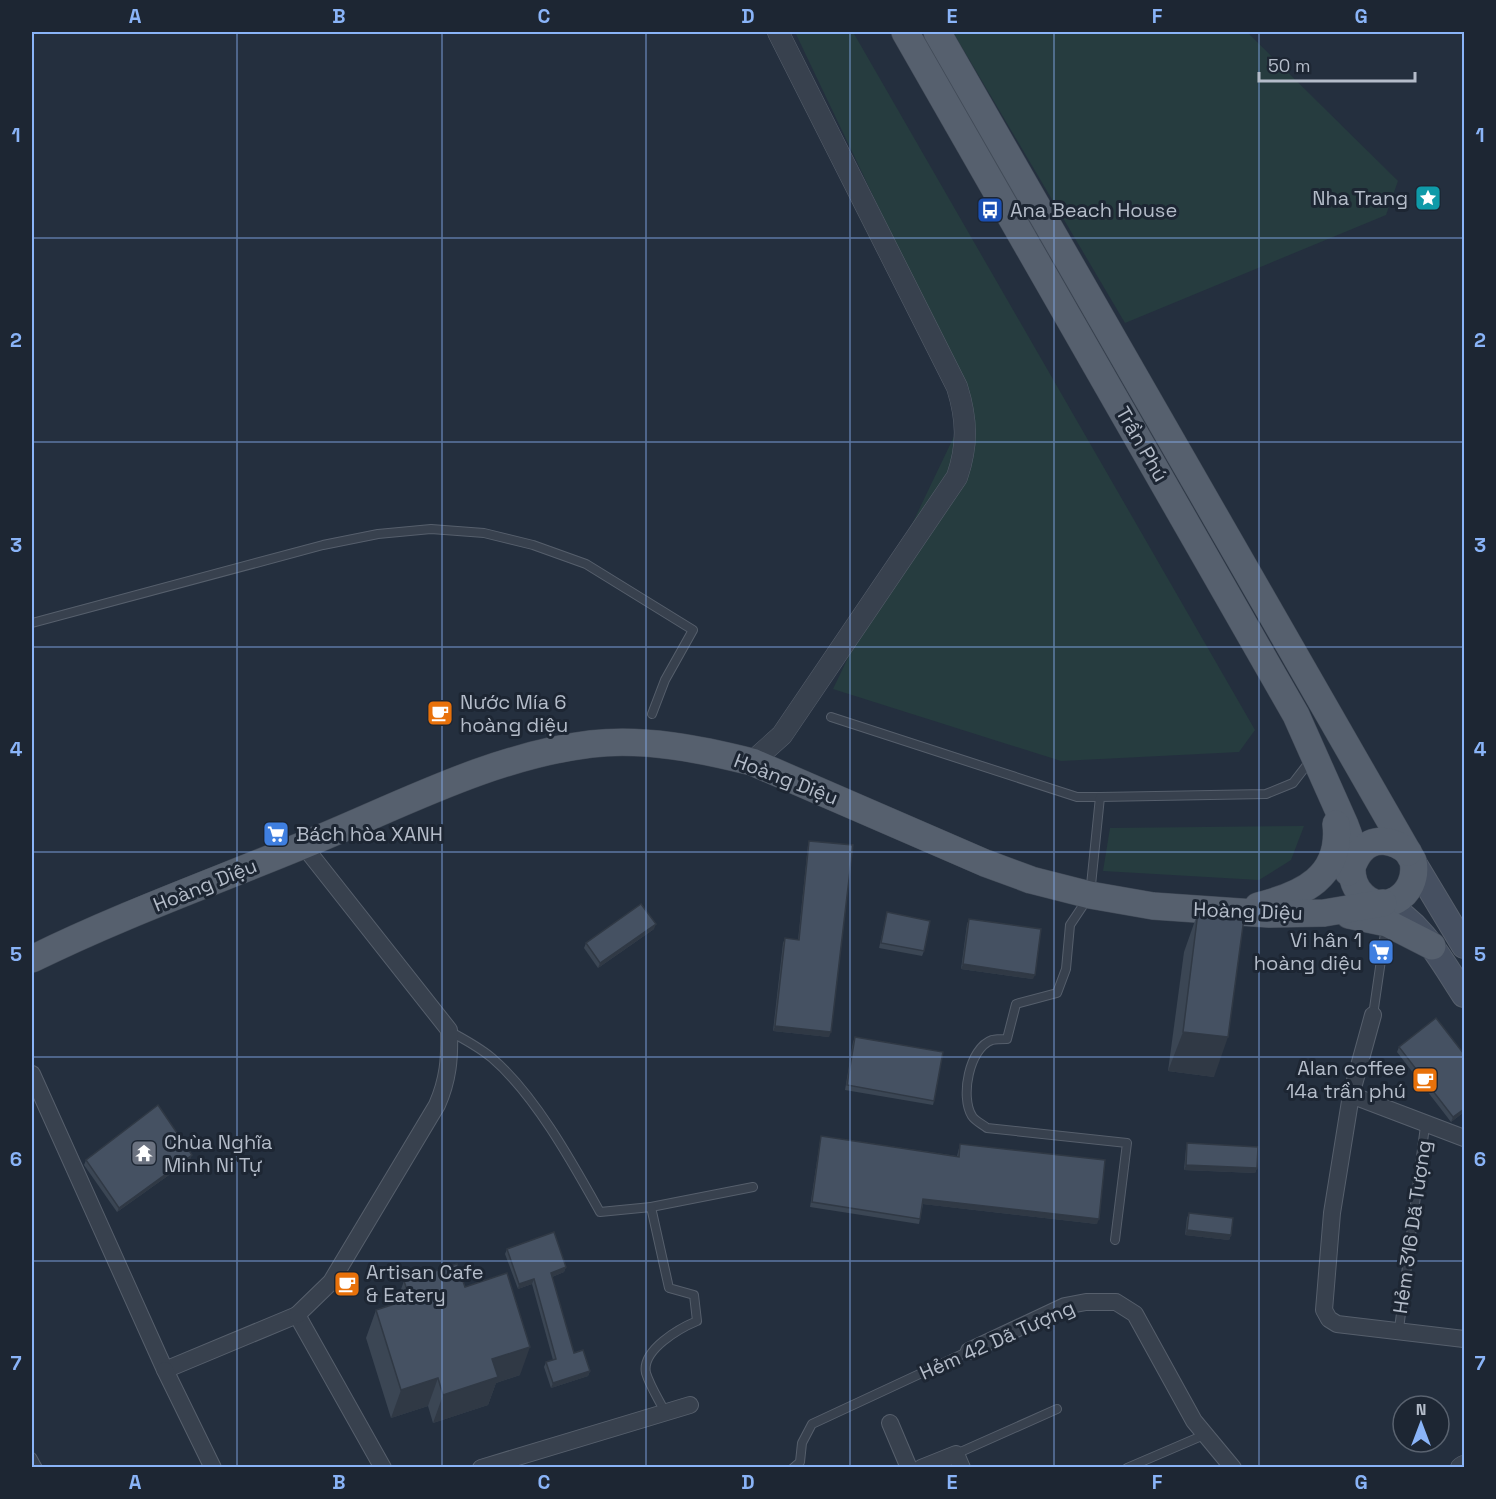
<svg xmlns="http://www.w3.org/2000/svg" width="1496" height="1499" viewBox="0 0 1496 1499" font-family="'Space Grotesk',sans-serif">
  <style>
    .green { fill: #263c3f }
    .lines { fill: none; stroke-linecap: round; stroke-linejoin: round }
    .service-casing { stroke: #565f6c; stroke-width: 10 }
    .minor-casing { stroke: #565f6c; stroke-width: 18 }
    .tertiary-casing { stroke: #565f6c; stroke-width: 22 }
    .secondary-casing { stroke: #565f6c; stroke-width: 26 }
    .primary-casing { stroke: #414a57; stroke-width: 28 }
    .service { stroke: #38414e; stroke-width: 8 }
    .minor { stroke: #38414e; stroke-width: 16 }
    .tertiary { stroke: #38414e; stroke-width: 21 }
    .secondary { stroke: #465061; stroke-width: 24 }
    .primary { stroke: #56606e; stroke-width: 27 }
    .wall { fill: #3b4654 }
    .shaded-wall { fill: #303945 }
    .building { fill: #455162; stroke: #303945; stroke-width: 1.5 }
    .grid { fill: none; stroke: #8ab4f8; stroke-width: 1.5; stroke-opacity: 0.55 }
    .labels { text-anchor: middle; stroke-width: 6; stroke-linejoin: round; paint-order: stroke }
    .poi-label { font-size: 20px; fill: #b4bcc9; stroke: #1d2633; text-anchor: start }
    .street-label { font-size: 20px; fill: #b4bcc9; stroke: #1d2633 }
    .neatline { fill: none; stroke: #8ab4f8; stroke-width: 2 }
    .grid-label { font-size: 20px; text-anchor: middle; font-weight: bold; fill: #8ab4f8 }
  </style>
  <rect width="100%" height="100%" fill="#242f3e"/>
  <g class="green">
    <path d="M 795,32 L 853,32 L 1255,730 L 1239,752 L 1061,761 L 833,689 L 971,401 Z"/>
    <path d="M 953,32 L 1247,32 L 1398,181 L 1386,215 L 1125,323 Z"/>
    <path d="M 1304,826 L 1291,860 L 1259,880 L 1103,871 L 1110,828 Z"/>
  </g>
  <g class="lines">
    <defs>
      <g id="service">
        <path d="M 32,623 L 323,545 L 378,534 L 431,529 L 484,533 L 533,545 L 586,564 L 693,630 L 665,680 L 652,714"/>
        <path d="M 831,717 L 1077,797 L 1100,797"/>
        <path d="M 1373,1015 L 1386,926"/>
        <path d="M 449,1031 C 464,1039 479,1047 492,1058 C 535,1095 572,1162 600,1212 L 651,1207 L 753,1187"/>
        <path d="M 651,1207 L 669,1288 L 694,1295 L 697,1321 C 680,1328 641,1350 646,1373 C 650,1386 659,1400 665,1412"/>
        <path d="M 1115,1240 L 1127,1143 L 987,1128 C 982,1124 975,1121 972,1116 C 960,1097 969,1048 992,1040 C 996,1039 1002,1039 1007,1039 L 1016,1004 L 1057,993 L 1066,969 L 1070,925 L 1090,895 L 1100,797 L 1266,794 L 1293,783 L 1310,761"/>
        <path d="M 1399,1329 L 1425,1126"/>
        <path d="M 956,1454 L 1057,1409"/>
        <path d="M 32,1457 L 38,1468"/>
        <path d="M 793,1468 L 800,1462 L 802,1443 L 812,1424 L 969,1351"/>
        <path d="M 1127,1468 L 1204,1435"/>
      </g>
      <g id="minor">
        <path d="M 1373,1015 L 1351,1095 L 1332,1213 L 1324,1310 L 1329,1319 L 1337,1324 L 1464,1339"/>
        <path d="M 32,1074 L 165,1370 L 297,1315 L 383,1468"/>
        <path d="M 1351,1095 L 1464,1138"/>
        <path d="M 297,1315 L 331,1282 L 437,1105 C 448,1080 450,1059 449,1030 L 303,845"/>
        <path d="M 969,1351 L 1065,1306 L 1086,1302 L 1116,1302 L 1135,1314 L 1194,1421 L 1233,1468"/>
        <path d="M 165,1370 L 213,1468"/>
        <path d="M 890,1423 L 909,1468"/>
        <path d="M 481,1468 L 690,1405"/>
        <path d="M 921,1468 L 956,1454 L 962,1468"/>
      </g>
      <g id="tertiary">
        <path d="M 752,762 L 782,735 L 957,477 C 968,445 967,419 957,387 L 778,32"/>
        <path d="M 1461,1468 L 1464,1466"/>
      </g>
      <g id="secondary">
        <path d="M 1413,861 L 1464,946"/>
        <path d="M 1383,903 C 1422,922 1441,960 1464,995"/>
      </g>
      <g id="primary">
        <path d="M 905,32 L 1296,715 L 1345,825 C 1347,831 1350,837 1351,843 C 1354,859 1348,876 1358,890 C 1380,920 1420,896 1413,861 L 937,32"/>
        <path d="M 1348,872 C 1354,865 1355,857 1361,851 C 1374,836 1394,840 1408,852"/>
        <path d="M 1258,906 C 1302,895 1342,877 1336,824"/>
        <path d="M 1349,915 L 1387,923 L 1432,946"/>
        <path d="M 32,959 C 117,917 208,884 296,848 C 392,810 486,757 591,744 C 645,738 700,749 752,762 L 985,863 L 1031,880 L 1090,895 L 1153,906 L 1269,914 L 1324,913 L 1383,903"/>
      </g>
    </defs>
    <use href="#service" class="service-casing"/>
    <use href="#minor" class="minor-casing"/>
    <use href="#tertiary" class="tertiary-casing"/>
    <use href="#secondary" class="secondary-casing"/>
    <use href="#primary" class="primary-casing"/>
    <use href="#service" class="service"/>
    <use href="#minor" class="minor"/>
    <use href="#tertiary" class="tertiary"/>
    <use href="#secondary" class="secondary"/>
    <use href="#primary" class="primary"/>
  </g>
  <g class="wall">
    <path d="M 809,841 L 829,1037 L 773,1031 L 783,943 L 785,938 L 798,940 L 808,845 Z"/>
    <path d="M 887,912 L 924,951 L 922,956 L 879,948 Z"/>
    <path d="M 1198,912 L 1214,1077 L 1168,1071 L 1184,952 Z"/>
    <path d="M 969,919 L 1033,979 L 961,969 L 967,924 Z"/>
    <path d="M 654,929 L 598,968 L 584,948 L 586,943 Z"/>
    <path d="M 855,1037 L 934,1101 L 933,1105 L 845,1090 L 853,1042 Z"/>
    <path d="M 1399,1047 L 1464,1054 L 1464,1112 L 1451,1122 L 1397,1052 Z"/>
    <path d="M 821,1136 L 957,1156 L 960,1144 L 1097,1224 L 923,1204 L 919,1224 L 810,1207 L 820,1141 Z"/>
    <path d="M 1187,1143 L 1257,1168 L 1255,1173 L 1184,1170 L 1186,1148 Z"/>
    <path d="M 86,1160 L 190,1160 L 117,1212 L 84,1165 Z"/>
    <path d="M 1189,1213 L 1231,1235 L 1229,1240 L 1185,1235 L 1187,1218 Z"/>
    <path d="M 507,1249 L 566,1267 L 564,1272 L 552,1277 L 574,1353 L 590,1371 L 588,1376 L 551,1388 L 544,1367 L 546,1362 L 553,1360 L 532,1284 L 518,1289 L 505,1254 Z"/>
    <path d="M 404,1281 L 465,1287 L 520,1375 L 496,1383 L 488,1405 L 433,1423 L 428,1406 L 391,1418 L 366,1338 L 376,1310 L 396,1303 Z"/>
  </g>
  <g class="shaded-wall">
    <path d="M 656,924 L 654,929 L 598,968 L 600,963 Z"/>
    <path d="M 963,964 L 1035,975 L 1033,979 L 961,969 Z"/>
    <path d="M 775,1026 L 831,1032 L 829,1037 L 773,1031 Z"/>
    <path d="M 1183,1032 L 1228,1037 L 1214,1077 L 1168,1071 Z"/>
    <path d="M 1464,1109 L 1464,1112 L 1451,1122 L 1453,1117 Z"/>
    <path d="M 192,1155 L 190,1160 L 117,1212 L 119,1208 Z"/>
    <path d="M 1186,1165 L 1257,1168 L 1255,1173 L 1184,1170 Z"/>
    <path d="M 923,1199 L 1099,1219 L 1097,1224 L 922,1204 Z"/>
    <path d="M 1187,1230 L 1231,1235 L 1229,1240 L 1185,1235 Z"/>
    <path d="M 566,1267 L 564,1272 L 549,1278 L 551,1273 Z"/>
    <path d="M 534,1279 L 532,1284 L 518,1289 L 519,1284 Z"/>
    <path d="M 530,1347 L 520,1375 L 496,1383 L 488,1405 L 433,1423 L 443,1395 L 492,1359 Z"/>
    <path d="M 590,1371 L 588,1376 L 551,1388 L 553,1383 Z"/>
    <path d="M 438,1378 L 428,1406 L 391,1418 L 401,1390 Z"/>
  </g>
  <g class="building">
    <path d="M 809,841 L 853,845 L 831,1032 L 775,1026 L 785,938 L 799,940 Z"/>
    <path d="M 641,904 L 656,924 L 600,963 L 586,943 Z"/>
    <path d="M 887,912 L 930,921 L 924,951 L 881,943 Z"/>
    <path d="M 1198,912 L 1244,918 L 1228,1037 L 1183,1032 Z"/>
    <path d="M 969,919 L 1041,929 L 1035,975 L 963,964 Z"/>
    <path d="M 1436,1018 L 1464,1054 L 1464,1109 L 1453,1117 L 1399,1047 Z"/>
    <path d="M 855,1037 L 943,1052 L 934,1101 L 847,1085 Z"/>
    <path d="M 158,1105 L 192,1155 L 119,1208 L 86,1160 Z"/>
    <path d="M 821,1136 L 959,1157 L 960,1144 L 1105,1160 L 1099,1219 L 923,1199 L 920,1219 L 812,1202 Z"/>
    <path d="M 1187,1143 L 1258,1147 L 1257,1168 L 1186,1165 Z"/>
    <path d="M 1189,1213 L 1233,1218 L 1231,1235 L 1187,1230 Z"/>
    <path d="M 554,1232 L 566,1267 L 551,1273 L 574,1353 L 583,1350 L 590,1371 L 553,1383 L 546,1362 L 556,1359 L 534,1279 L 519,1284 L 507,1249 Z"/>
    <path d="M 457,1264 L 465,1287 L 507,1273 L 530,1347 L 492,1359 L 498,1377 L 443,1395 L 438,1378 L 401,1390 L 376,1310 L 410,1299 L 404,1281 Z"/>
  </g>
  <path class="grid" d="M 237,32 L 237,1468M 442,32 L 442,1468M 646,32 L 646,1468M 850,32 L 850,1468M 1054,32 L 1054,1468M 1259,32 L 1259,1468M 32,238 L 1464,238M 32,442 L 1464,442M 32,647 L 1464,647M 32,852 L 1464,852M 32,1057 L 1464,1057M 32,1261 L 1464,1261"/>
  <defs>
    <symbol id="sight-square" viewBox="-11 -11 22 22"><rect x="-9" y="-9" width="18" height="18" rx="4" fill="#0f9aa8" stroke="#1d2633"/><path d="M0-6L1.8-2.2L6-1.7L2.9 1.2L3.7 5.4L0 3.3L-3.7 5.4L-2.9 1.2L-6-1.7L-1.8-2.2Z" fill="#fff"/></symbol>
    <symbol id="bus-square" viewBox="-11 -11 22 22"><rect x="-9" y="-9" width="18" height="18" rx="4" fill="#1a4fb4" stroke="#1d2633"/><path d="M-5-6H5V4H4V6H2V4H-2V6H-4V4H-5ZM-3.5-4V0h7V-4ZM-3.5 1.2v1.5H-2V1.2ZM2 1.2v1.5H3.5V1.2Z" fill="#fff"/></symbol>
    <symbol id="cafe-square" viewBox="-11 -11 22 22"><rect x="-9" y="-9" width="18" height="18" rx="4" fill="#e8710a" stroke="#1d2633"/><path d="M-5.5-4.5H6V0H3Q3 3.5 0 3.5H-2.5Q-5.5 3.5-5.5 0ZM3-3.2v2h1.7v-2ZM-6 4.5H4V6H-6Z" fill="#fff"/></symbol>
    <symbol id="supermarket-square" viewBox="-11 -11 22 22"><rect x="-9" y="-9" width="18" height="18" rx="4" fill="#3f7fe0" stroke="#1d2633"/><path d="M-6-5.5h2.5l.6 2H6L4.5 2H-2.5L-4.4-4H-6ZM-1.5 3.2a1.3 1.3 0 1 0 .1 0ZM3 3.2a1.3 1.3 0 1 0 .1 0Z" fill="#fff"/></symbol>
    <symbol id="temple-square" viewBox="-11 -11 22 22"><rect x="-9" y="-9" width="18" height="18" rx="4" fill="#6b7280" stroke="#1d2633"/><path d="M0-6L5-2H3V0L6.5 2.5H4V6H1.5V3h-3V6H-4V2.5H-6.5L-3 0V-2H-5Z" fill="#fff"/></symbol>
  </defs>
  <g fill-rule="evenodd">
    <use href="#sight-square" x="1413" y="183" width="30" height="30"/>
    <use href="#bus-square" x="975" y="195" width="30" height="30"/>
    <use href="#cafe-square" x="425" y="698" width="30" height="30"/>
    <use href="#supermarket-square" x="261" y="819" width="30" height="30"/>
    <use href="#supermarket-square" x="1366" y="937" width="30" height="30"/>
    <use href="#cafe-square" x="1410" y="1065" width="30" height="30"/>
    <use href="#temple-square" x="129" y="1138" width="30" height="30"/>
    <use href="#cafe-square" x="332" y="1269" width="30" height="30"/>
  </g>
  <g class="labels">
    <g class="poi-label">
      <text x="1408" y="205" text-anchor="end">Nha Trang</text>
      <text x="1010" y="217">Ana Beach House</text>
      <text x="460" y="709">Nước Mía 6<tspan x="460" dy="23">hoàng diệu</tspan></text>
      <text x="296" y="841">Bách hòa XANH</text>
      <text x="1362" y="947" text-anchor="end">Vi hân 1<tspan x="1362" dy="23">hoàng diệu</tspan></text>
      <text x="1406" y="1075" text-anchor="end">Alan coffee<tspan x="1406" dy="23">14a trần phú</tspan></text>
      <text x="164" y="1149">Chùa Nghĩa<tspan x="164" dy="23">Minh Ni Tự</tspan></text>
      <text x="366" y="1279">Artisan Cafe<tspan x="366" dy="23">&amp; Eatery</tspan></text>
    </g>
    <g class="street-label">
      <text transform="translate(1142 444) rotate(60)" y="7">Trần Phú</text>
      <text transform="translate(786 779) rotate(21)" y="7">Hoàng Diệu</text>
      <text transform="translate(205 885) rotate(-22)" y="7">Hoàng Diệu</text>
      <text transform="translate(1248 911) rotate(2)" y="7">Hoàng Diệu</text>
      <text transform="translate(1412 1227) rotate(-82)" y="7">Hẻm 316 Dã Tượng</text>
      <text transform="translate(997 1340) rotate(-24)" y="7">Hẻm 42 Dã Tượng</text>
    </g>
  </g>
  <rect width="1496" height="1499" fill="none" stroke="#1d2633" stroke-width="66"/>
  <g transform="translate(1421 1424)"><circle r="28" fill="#1d2633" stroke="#59626f" stroke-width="1.5"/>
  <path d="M0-4.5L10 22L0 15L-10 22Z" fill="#8ab4f8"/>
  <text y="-9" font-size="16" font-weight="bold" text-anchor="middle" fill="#b4bcc9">N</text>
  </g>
  <path d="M1259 72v9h156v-9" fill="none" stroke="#b4bcc9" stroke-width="3"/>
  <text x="1268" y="72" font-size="18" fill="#b4bcc9" stroke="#1d2633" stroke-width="4.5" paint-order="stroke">50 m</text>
  <rect x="33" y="33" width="1430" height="1433" class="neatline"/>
  <g class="grid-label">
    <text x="135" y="23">A</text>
    <text x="339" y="23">B</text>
    <text x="544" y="23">C</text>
    <text x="748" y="23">D</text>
    <text x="952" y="23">E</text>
    <text x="1157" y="23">F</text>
    <text x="1361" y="23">G</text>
    <text x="16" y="142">1</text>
    <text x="1480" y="142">1</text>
    <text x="16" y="347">2</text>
    <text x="1480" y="347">2</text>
    <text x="16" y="552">3</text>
    <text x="1480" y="552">3</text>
    <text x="16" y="756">4</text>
    <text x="1480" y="756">4</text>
    <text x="16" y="961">5</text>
    <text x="1480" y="961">5</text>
    <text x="16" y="1166">6</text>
    <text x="1480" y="1166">6</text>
    <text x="16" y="1370">7</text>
    <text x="1480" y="1370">7</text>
    <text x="135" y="1489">A</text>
    <text x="339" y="1489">B</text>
    <text x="544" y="1489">C</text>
    <text x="748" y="1489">D</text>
    <text x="952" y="1489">E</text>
    <text x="1157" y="1489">F</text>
    <text x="1361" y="1489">G</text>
  </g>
</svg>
